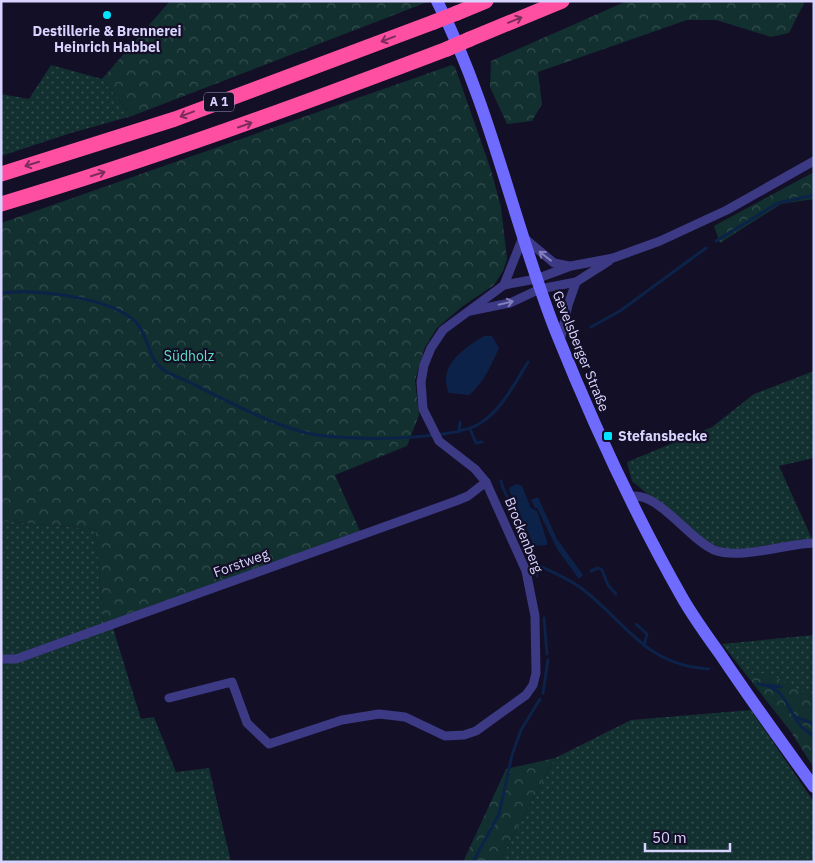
<svg xmlns="http://www.w3.org/2000/svg" width="815" height="863" viewBox="0 0 815 863" font-family="'IBM Plex Sans',sans-serif">
  <style>
    .grass { fill: url(#grass-dots) }
    .forest { fill: url(#forest-crowns) }
    .water { fill: #0c2248 }
    .lines { fill: none; stroke-linecap: round; stroke-linejoin: round }
    .stream { stroke: #0c2248; stroke-width: 3 }
    .minor { stroke: #3d3a85; stroke-width: 9 }
    .secondary { stroke: #6f6bff; stroke-width: 12 }
    .motorway { stroke: #ff4fa3; stroke-width: 15 }
    .motorway-bridge { stroke: #ff4fa3; stroke-width: 15 }
    .oneway { stroke: #7d2c5e }
    .oneway2 { stroke: #837fbc }
    .poi-dot { fill: #00e5ff; stroke: #130f26; stroke-width: 2 }
    .labels { text-anchor: middle; stroke-width: 4.5; stroke-linejoin: round; paint-order: stroke }
    .shield { fill: #130f26; stroke: #9e99be; stroke-width: 1 }
    .shield-label { font-size: 12px; font-weight: bold; fill: #d9d4ff }
    .poi-label { font-size: 14px; font-weight: bold; fill: #d9d4ff; stroke: #130f26 }
    .street-label { font-size: 14px; fill: #d9d4ff; stroke: #130f26 }
    .park-label { font-size: 14px; fill: #5fe0c0; stroke: #130f26 }
  </style>
  <defs>
    <pattern id="grass-dots" width="8" height="8" patternUnits="userSpaceOnUse" patternTransform="scale(1.25)"><rect width="8" height="8" fill="#12302f"/><path d="M2 2h.1M6 6h.1" fill="none" stroke="#344d4e" stroke-width="1.8" stroke-linecap="round"/></pattern>
    <pattern id="forest-crowns" width="20" height="18" patternUnits="userSpaceOnUse" patternTransform="scale(1.25)"><rect width="20" height="18" fill="#12302f"/><path d="M2 6a3 3 0 1 1 6 0M12 15a3 3 0 1 1 6 0" fill="none" stroke="#344d4e"/></pattern>
  </defs>
  <rect width="100%" height="100%" fill="#130f26"/>
  <g class="grass">
    <path d="M 51,65 L 102,79 L 132,116 L 71,133 L 1,156 L 1,94 L 29,99 Z"/>
    <path d="M 814,371 L 814,458 L 779,466 L 812,539 L 743,549 L 723,549 L 696,536 L 632,481 L 627,462 L 712,427 L 754,394 Z"/>
    <path d="M 1,521 L 95,529 L 104,624 L 113,628 L 141,719 L 154,717 L 176,772 L 209,768 L 231,862 L 1,862 Z"/>
    <path d="M 814,635 L 814,698 L 758,673 L 748,677 L 722,644 Z"/>
    <path d="M 751,710 L 814,802 L 814,862 L 499,862 L 555,758 L 631,720 Z"/>
  </g>
  <g class="forest">
    <path d="M 170,1 L 430,1 L 132,116 L 102,79 Z"/>
    <path d="M 627,1 L 805,1 L 789,33 L 771,37 L 716,20 L 687,20 L 538,72 L 542,104 L 532,121 L 507,124 L 490,87 L 491,61 Z"/>
    <path d="M 452,65 L 455,67 L 491,170 L 501,207 L 507,259 L 503,271 L 494,285 L 463,306 L 437,328 L 425,347 L 415,380 L 419,415 L 407,446 L 335,475 L 360,531 L 104,625 L 95,529 L 1,521 L 1,223 Z"/>
    <path d="M 814,172 L 814,199 L 781,204 L 720,243 L 714,226 Z"/>
    <path d="M 758,673 L 770,674 L 814,698 L 814,768 L 791,732 L 748,677 Z"/>
    <path d="M 555,758 L 499,862 L 463,862 L 506,769 Z"/>
  </g>
  <g class="water">
    <path d="M 484,336 L 492,336 L 499,348 C 491,366 484,382 469,395 L 449,393 C 437,366 463,349 484,336 Z"/>
    <path d="M 517,484 L 522,486 L 531,508 L 537,511 L 547,541 L 547,545 L 534,546 L 509,490 L 510,487 Z"/>
    <path d="M 538,497 L 557,539 L 583,575 L 579,579 L 557,549 L 537,508 L 535,508 L 531,500 Z"/>
  </g>
  <g class="lines">
    <g class="stream">
      <path d="M 716,241 L 778,203 L 814,195"/>
      <path d="M 1,293 C 36,289 110,297 136,322 C 148,335 148,357 161,368 C 168,374 180,378 189,382 C 225,400 264,421 303,432 C 335,442 451,441 479,424 C 501,411 515,383 528,362"/>
      <path d="M 591,327 L 620,311 L 706,248"/>
      <path d="M 470,429 L 476,443 L 482,442"/>
      <path d="M 459,432 L 460,422"/>
      <path d="M 501,481 L 503,488 L 528,540 L 537,576"/>
      <path d="M 534,563 C 551,572 571,579 585,591 C 629,626 646,665 709,669"/>
      <path d="M 591,571 L 598,568 L 602,570 L 608,585 L 616,594"/>
      <path d="M 544,618 L 547,654"/>
      <path d="M 636,624 L 647,634 L 644,646"/>
      <path d="M 758,684 C 787,687 786,709 801,726 C 805,730 810,733 814,737"/>
      <path d="M 769,685 L 781,687"/>
      <path d="M 543,693 L 548,660"/>
      <path d="M 796,717 L 814,724"/>
      <path d="M 473,862 L 499,814 L 512,755 L 521,730 L 540,699"/>
    </g>
    <g class="minor">
      <path d="M 504,285 L 523,237 L 554,263 L 569,266"/>
      <path d="M 470,311 L 510,303 L 540,289 L 576,282 L 609,261"/>
      <path d="M 560,341 L 568,305 L 576,282"/>
      <path d="M 628,497 C 656,488 688,539 714,550 C 740,560 785,544 814,543"/>
      <path d="M 1,659 L 16,659 L 456,501 L 468,496 L 486,482"/>
      <path d="M 169,698 L 232,682 L 247,723 L 269,744 L 342,720 L 379,714 L 405,717 L 445,736 L 464,735 L 476,731 L 526,695 L 533,685 L 536,673 L 535,616 L 526,571 L 486,482 L 475,469 L 439,441 L 423,409 L 421,382 L 424,365 L 431,348 L 443,330 L 504,285 L 536,279 L 571,266 L 613,258 L 660,241 L 727,210 L 814,161"/>
    </g>
    <path class="secondary" d="M 437,1 C 491,106 513,223 556,332 C 593,424 634,513 683,599 C 694,618 707,636 720,654 C 750,699 782,743 814,787"/>
    <g class="motorway">
      <path d="M 457,13 L 486,1"/>
      <path d="M 470,39 L 562,1"/>
      <path d="M 1,174 L 175,119 L 434,22"/>
      <path d="M 1,204 C 152,159 300,105 447,49"/>
    </g>
    <g class="motorway-bridge">
      <path d="M 434,22 L 457,13"/>
      <path d="M 447,49 L 470,39"/>
    </g>
  </g>
  <defs><path id="oneway-shaft" d="M-6 0H5M1.5-3L5.5 0L1.5 3" fill="none" stroke-width="1.6" stroke-linecap="round" stroke-linejoin="round" transform="scale(1.25)"/></defs>
  <g class="oneway">
    <use href="#oneway-shaft" transform="translate(515 20) rotate(-22)"/>
    <use href="#oneway-shaft" transform="translate(388 39) rotate(159)"/>
    <use href="#oneway-shaft" transform="translate(187 114) rotate(159)"/>
    <use href="#oneway-shaft" transform="translate(245 125) rotate(-19)"/>
    <use href="#oneway-shaft" transform="translate(32 164) rotate(163)"/>
    <use href="#oneway-shaft" transform="translate(98 174) rotate(-18)"/>
  </g>
  <g class="oneway2">
    <use href="#oneway-shaft" transform="translate(545 256) rotate(-142)"/>
    <use href="#oneway-shaft" transform="translate(506 303) rotate(-14)"/>
  </g>
  <g class="poi-dot">
    <circle cx="107" cy="15" r="5"/>
    <rect x="603" y="431" width="10" height="10" rx="2.5"/>
  </g>
  <g class="labels">
    <rect class="shield" x="204" y="92.5" width="30" height="19" rx="4"/>
    <g class="shield-label">
      <text x="219" y="106">A 1</text>
    </g>
    <g class="poi-label">
      <text x="107" y="36">Destillerie &amp; Brennerei<tspan x="107" dy="16">Heinrich Habbel</tspan></text>
      <text x="618" y="441" text-anchor="start">Stefansbecke</text>
    </g>
    <g class="street-label">
      <text transform="translate(581 351) rotate(68)" y="5">Gevelsberger Straße</text>
      <text transform="translate(524 535) rotate(68)" y="5">Brockenberg</text>
      <text transform="translate(241 563) rotate(-20)" y="5">Forstweg</text>
    </g>
    <g class="park-label">
      <text x="189" y="361">Südholz</text>
    </g>
  </g>
  <rect width="815" height="863" fill="none" stroke="#d9d4ff" stroke-width="5"/>
  <path d="M645 843v8h85v-8" fill="none" stroke="#d9d4ff" stroke-width="2.5"/>
  <text x="652" y="843" font-size="15" fill="#d9d4ff" stroke="#130f26" stroke-width="4" paint-order="stroke">50 m</text>
</svg>
